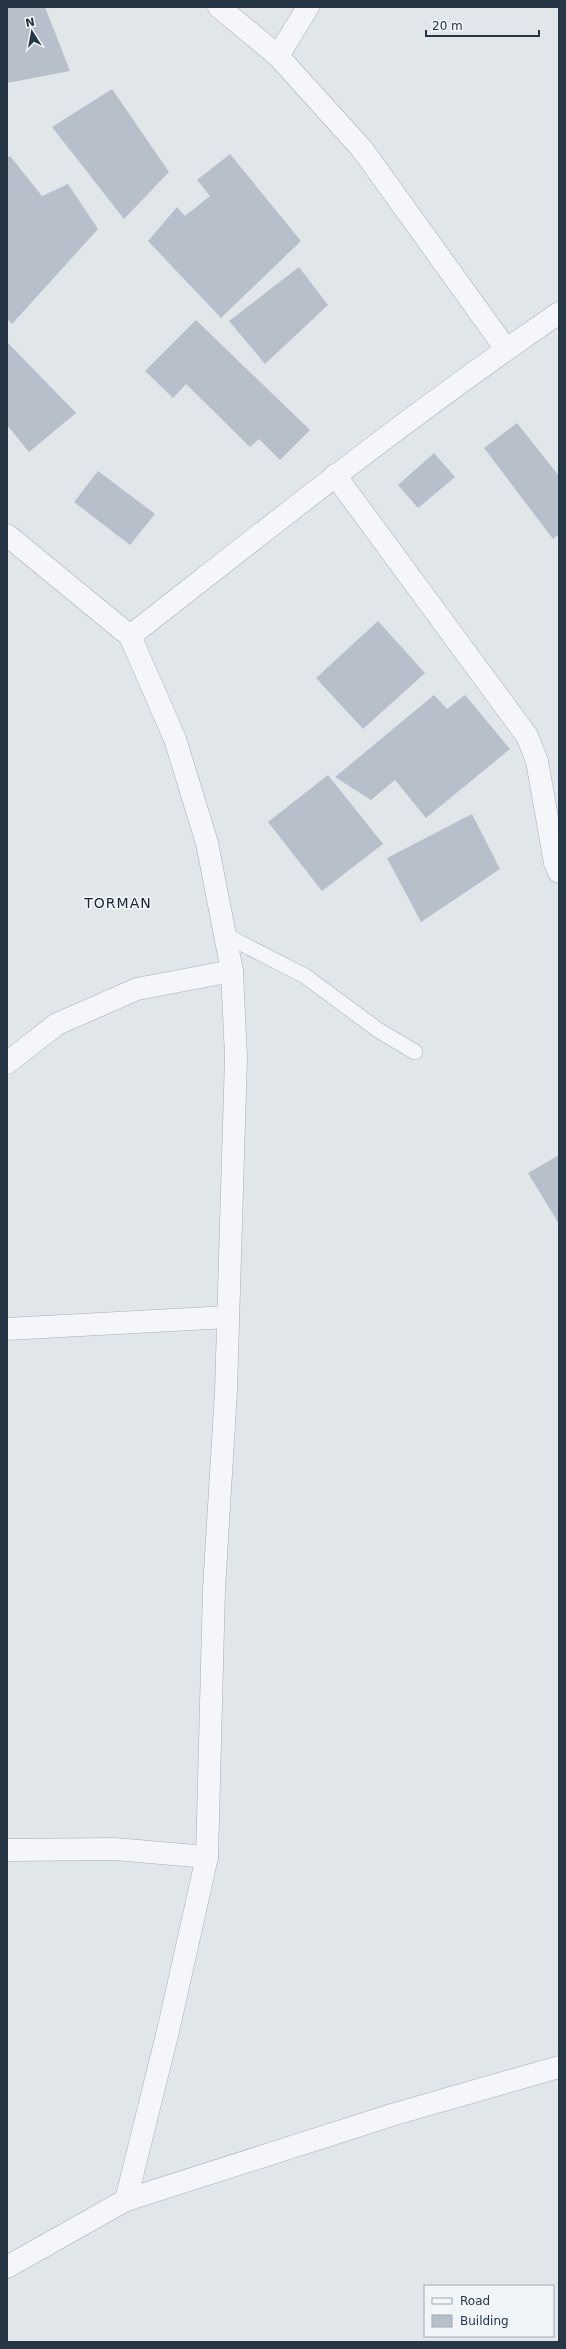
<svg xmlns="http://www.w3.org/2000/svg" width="566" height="2349" viewBox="0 0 566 2349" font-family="'DejaVu Sans',sans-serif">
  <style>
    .building { fill: #b7c0ca }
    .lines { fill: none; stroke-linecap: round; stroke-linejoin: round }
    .service-casing { stroke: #a5aeb6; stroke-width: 16 }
    .minor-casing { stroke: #a5aeb6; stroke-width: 23 }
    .service { stroke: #f4f6f9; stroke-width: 15 }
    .minor { stroke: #f4f6f9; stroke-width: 22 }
    .labels { text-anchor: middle; stroke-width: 3.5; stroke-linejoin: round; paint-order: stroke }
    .quarter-label { font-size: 14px; letter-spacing: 1px; fill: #192636; stroke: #f1f5f8 }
  </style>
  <rect width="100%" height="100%" fill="#e1e6eb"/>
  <g class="building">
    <path d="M 7,7 L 45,7 L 70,71 L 7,83 Z"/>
    <path d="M 112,89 L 169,172 L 124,219 L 52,127 Z"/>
    <path d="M 230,154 L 301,241 L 221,318 L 148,241 L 177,207 L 185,216 L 210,196 L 197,180 Z"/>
    <path d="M 10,156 L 42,196 L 68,184 L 98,229 L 12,324 L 7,319 L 7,158 Z"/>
    <path d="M 299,267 L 328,305 L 265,364 L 229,321 Z"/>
    <path d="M 196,320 L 310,430 L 280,460 L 259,439 L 250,447 L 186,384 L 173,398 L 145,371 Z"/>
    <path d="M 7,342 L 76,413 L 29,452 L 7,425 Z"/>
    <path d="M 517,423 L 559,476 L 559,534 L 553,539 L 484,448 Z"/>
    <path d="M 434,453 L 455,477 L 418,508 L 398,485 Z"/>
    <path d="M 98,471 L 155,514 L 130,545 L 74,502 Z"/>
    <path d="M 378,621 L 425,673 L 363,729 L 316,678 Z"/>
    <path d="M 434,695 L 447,709 L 465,695 L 510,749 L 426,818 L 395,780 L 371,800 L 335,777 Z"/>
    <path d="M 328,775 L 383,844 L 322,891 L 268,822 Z"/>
    <path d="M 472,814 L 500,869 L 421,922 L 387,858 Z"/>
    <path d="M 559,1155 L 559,1224 L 528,1173 Z"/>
  </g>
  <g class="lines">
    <defs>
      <path id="service" d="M 225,935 L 305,976 L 378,1030 L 415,1052"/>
      <g id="minor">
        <path d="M 219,7 L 278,56"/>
        <path d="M 308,7 L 278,56 L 362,149 L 506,349"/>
        <path d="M 335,475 L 527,736 L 537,761 L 555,863 L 559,872"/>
        <path d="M 7,535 L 130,636 L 175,739 L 207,843 L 232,971 L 236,1057 L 226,1391 L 214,1589 L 207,1857 L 168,2031 L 126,2200"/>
        <path d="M 130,636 C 271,526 411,414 559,313"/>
        <path d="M 7,1063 L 57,1024 L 137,989 L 232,971"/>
        <path d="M 7,1329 L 228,1317"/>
        <path d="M 7,1850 L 115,1849 L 207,1857"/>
        <path d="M 7,2267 L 126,2200 L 395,2114 L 559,2067"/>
      </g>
    </defs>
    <use href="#service" class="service-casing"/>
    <use href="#minor" class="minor-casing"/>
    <use href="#service" class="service"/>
    <use href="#minor" class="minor"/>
  </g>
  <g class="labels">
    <g class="quarter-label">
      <text x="118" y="908">TORMAN</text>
    </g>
  </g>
  <rect width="566" height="2349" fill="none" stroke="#273645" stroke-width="16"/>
  <rect x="424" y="2285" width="130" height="52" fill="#f1f5f8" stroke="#a0a9b0"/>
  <rect x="432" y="2298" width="20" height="6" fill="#f4f6f9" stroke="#a0a9b0"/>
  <text x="460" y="2305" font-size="12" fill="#273645">Road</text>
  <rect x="432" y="2315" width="20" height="12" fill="#b7c0ca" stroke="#a0a9b0"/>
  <text x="460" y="2325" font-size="12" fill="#273645">Building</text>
  <g transform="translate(32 32) rotate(349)" stroke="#f1f5f8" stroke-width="3" paint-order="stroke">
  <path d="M0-3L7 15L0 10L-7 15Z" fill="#273645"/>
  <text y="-6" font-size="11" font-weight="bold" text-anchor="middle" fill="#273645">N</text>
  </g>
  <path d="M426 30v6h113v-6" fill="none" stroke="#273645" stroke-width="2"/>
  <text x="432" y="30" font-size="12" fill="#273645" stroke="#f1f5f8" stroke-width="3" paint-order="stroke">20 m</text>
</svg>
